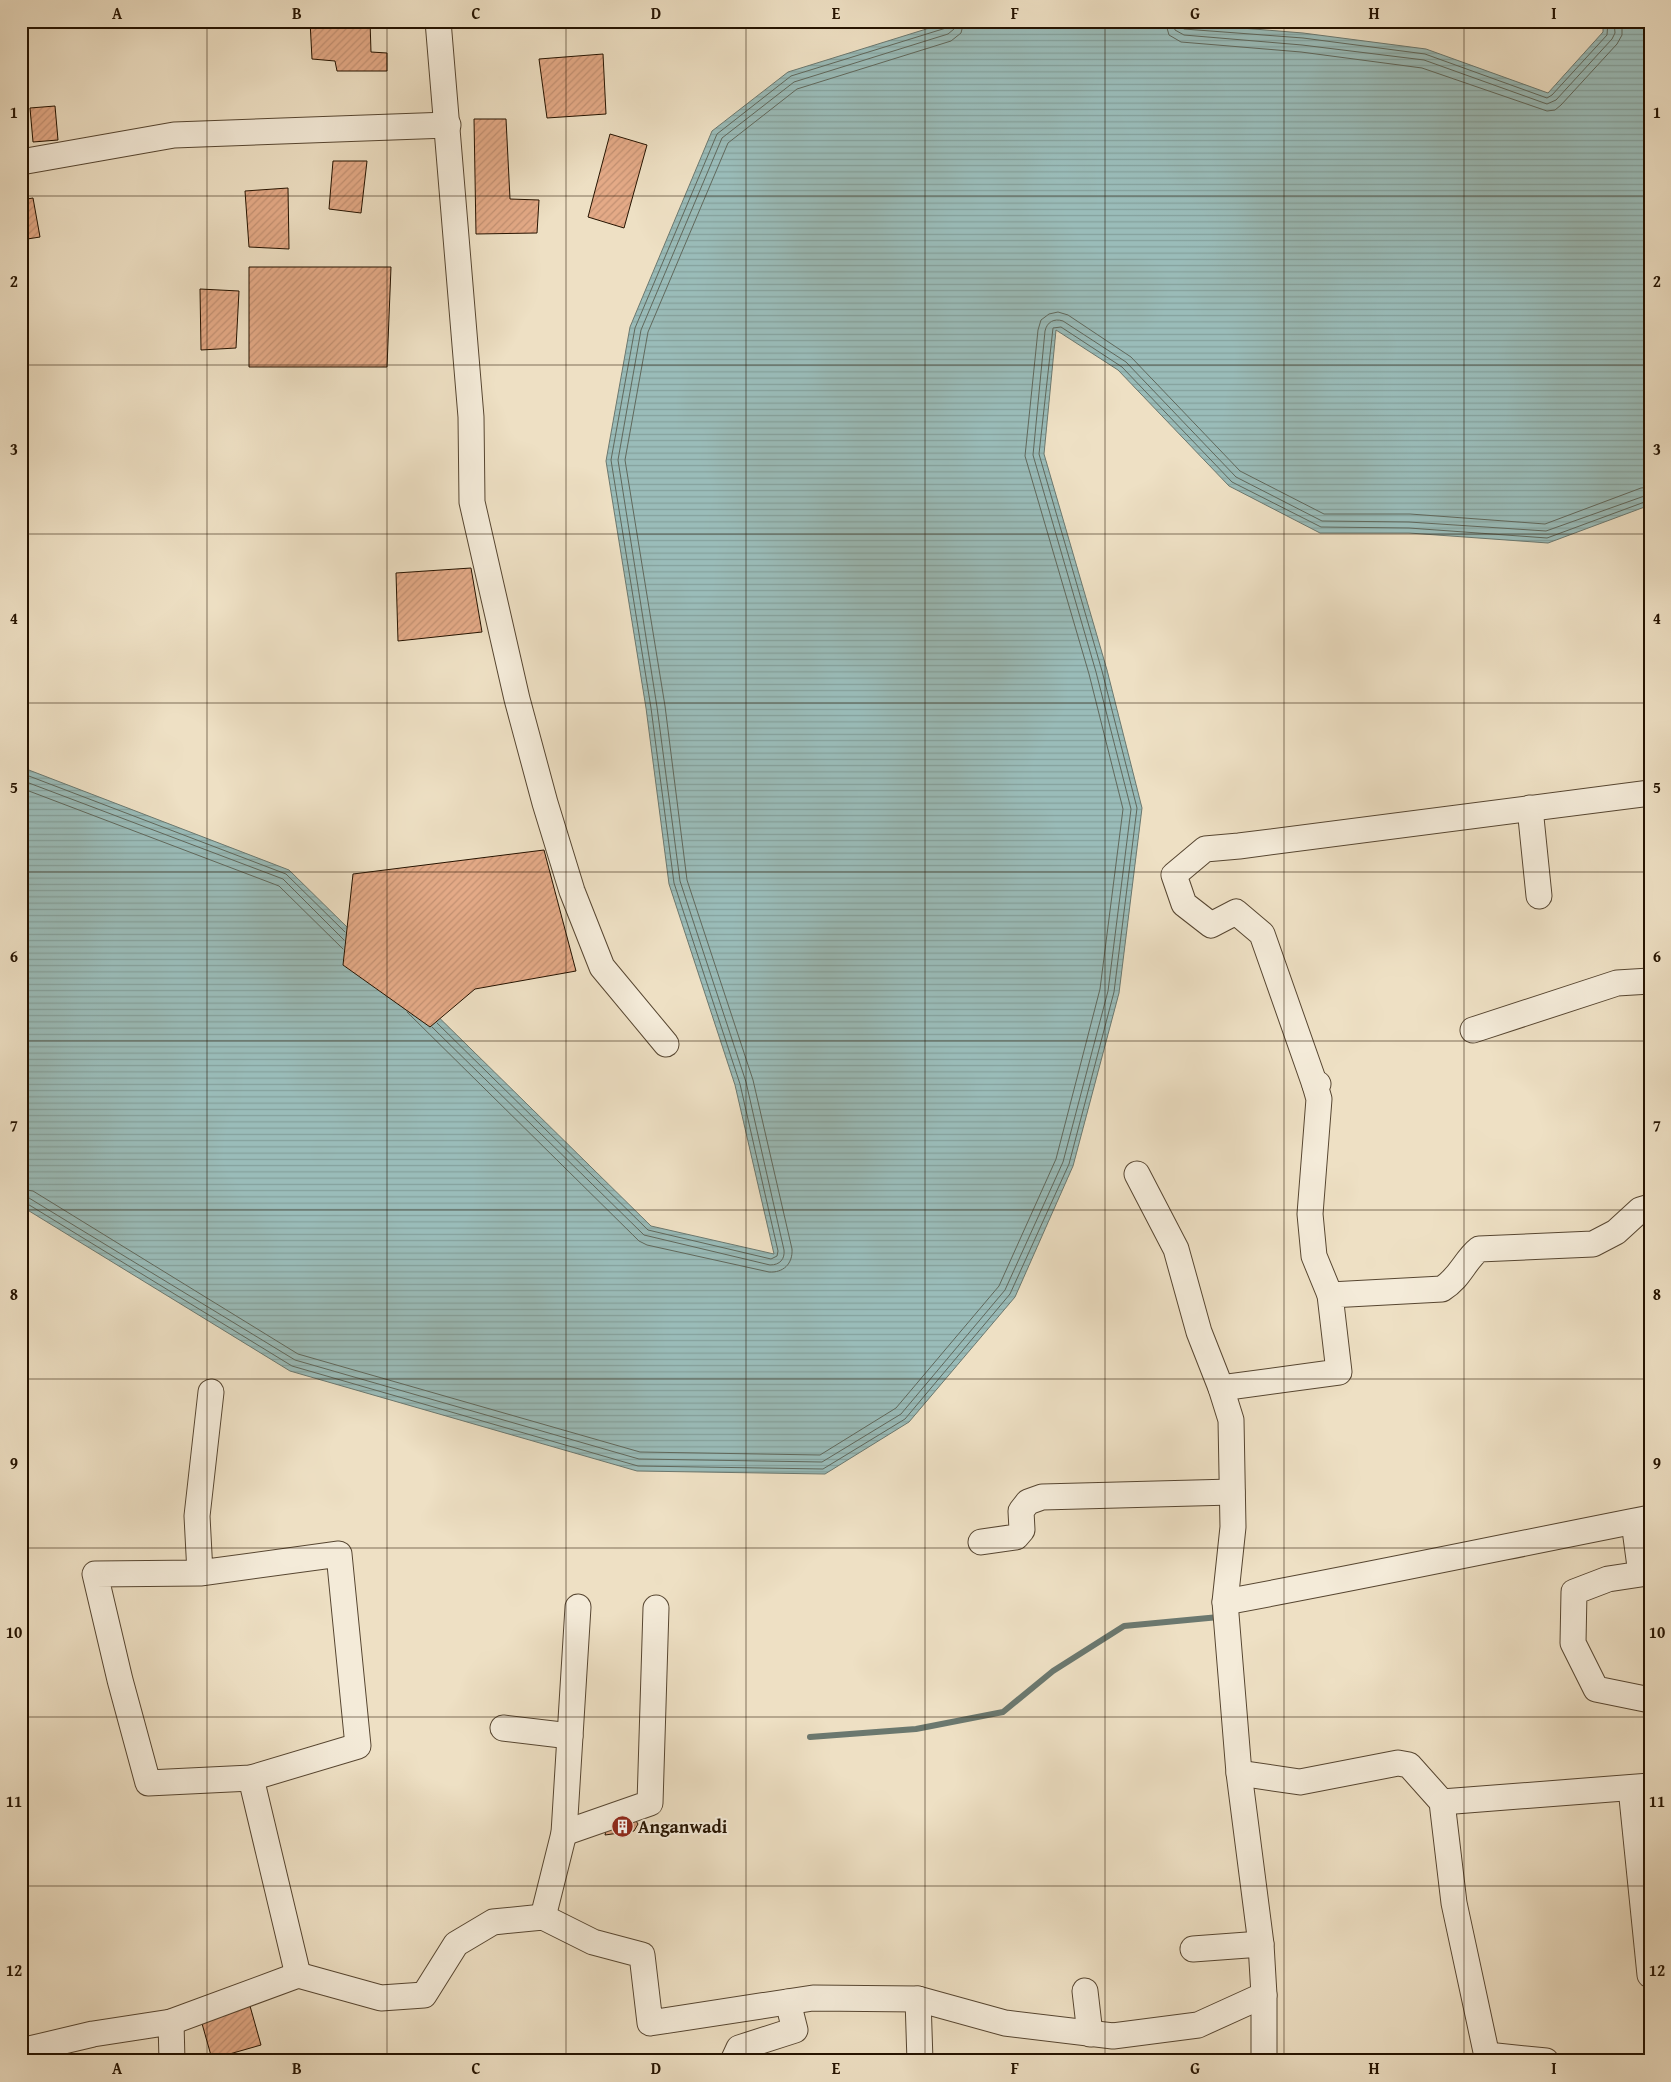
<svg xmlns="http://www.w3.org/2000/svg" width="1671" height="2082" viewBox="0 0 1671 2082" font-family="'Gentium Book Plus',serif">
  <style>
    .water { fill: url(#water-rules); stroke: #6b786f }
    .lines { fill: none; stroke-linecap: round; stroke-linejoin: round }
    .shore { stroke: #60685c; stroke-width: 1 }
    .stream { stroke: #6b786f; stroke-width: 6 }
    .building { fill: url(#building-hatch); stroke: #251300 }
    .minor-casing { stroke: #574631; stroke-width: 27 }
    .minor { stroke: #f4ebd9; stroke-width: 25 }
    .grid { fill: none; stroke: #251300; stroke-width: 1; stroke-opacity: 0.55 }
    .labels { text-anchor: middle; stroke-width: 4; stroke-linejoin: round; paint-order: stroke }
    .poi-label { font-size: 18px; font-weight: bold; fill: #251300; stroke: #f4ebd9; text-anchor: start }
    .neatline { fill: none; stroke: #251300; stroke-width: 2 }
    .grid-label { font-size: 16px; text-anchor: middle; font-weight: bold; fill: #251300 }
  </style>
  <defs>
    <pattern id="water-rules" width="6" height="5" patternUnits="userSpaceOnUse" patternTransform="scale(1.25)"><rect width="6" height="5" fill="#9abcb9"/><path d="M0 2.5h6" fill="none" stroke="#85a19d"/></pattern>
    <pattern id="building-hatch" width="6" height="6" patternUnits="userSpaceOnUse" patternTransform="scale(1.25)"><rect width="6" height="6" fill="#e4aa87"/><path d="M-1 1l2-2M0 6l6-6M5 7l2-2" fill="none" stroke="#c39173"/></pattern>
  </defs>
  <rect width="100%" height="100%" fill="#eee0c4"/>
  <filter id="stains"><feTurbulence type="fractalNoise" baseFrequency=".004" numOctaves="4"/><feColorMatrix values="0 0 0 0 .2 0 0 0 0 .09 0 0 0 0 .02 0 0 0 .5 -.17"/></filter>
  <radialGradient id="worn" r=".72"><stop offset=".6" stop-color="#630" stop-opacity="0"/><stop offset="1" stop-color="#630" stop-opacity=".3"/></radialGradient>
  <path class="water" d="M 952,21 L 1155,21 L 1303,33 L 1426,49 L 1548,93 L 1603,32 L 1603,21 L 1650,21 L 1650,505 L 1548,543 L 1409,533 L 1320,533 L 1229,486 L 1118,370 L 1056,330 L 1044,454 L 1107,670 L 1142,808 L 1119,993 L 1073,1166 L 1015,1297 L 909,1422 L 825,1474 L 637,1471 L 290,1371 L 21,1206 L 21,767 L 289,870 L 651,1226 L 774,1254 L 735,1085 L 669,884 L 646,708 L 606,461 L 630,327 L 712,131 L 788,72 Z"/>
  <g class="lines">
    <g class="shore">
      <path d="M 1165,21 L 1169,35 L 1181,42 L 1301,52 L 1422,68 L 1547,111 L 1555,110 L 1561,105 L 1617,44 L 1622,35 L 1622,21"/>
      <path d="M 1173,21 L 1175,30 L 1184,35 L 1302,45 L 1424,60 L 1547,104 L 1556,100 L 1612,39 L 1615,33 L 1614,21"/>
      <path d="M 1179,21 L 1180,26 L 1184,29 L 1303,38 L 1425,54 L 1547,98 L 1552,95 L 1607,35 L 1608,21"/>
      <path d="M 21,773 L 286,874 L 345,932"/>
      <path d="M 21,780 L 283,879 L 344,940"/>
      <path d="M 21,788 L 279,886 L 343,949"/>
      <path d="M 407,1012 L 639,1241 L 647,1245 L 769,1272 C 783,1273 793,1264 792,1249 L 753,1080 L 687,880 L 665,706 L 625,460 L 648,332 L 728,143 L 797,89 L 951,41 L 961,33 L 964,21"/>
      <path d="M 437,1023 L 648,1230 L 771,1259 L 777,1256 L 778,1251 L 740,1084 L 674,883 L 651,708 L 611,460 L 635,328 L 717,134 L 791,76 L 946,28 L 949,26 L 950,21"/>
      <path d="M 432,1027 L 644,1235 L 770,1265 C 780,1265 785,1259 784,1250 L 746,1082 L 680,881 L 657,707 L 618,460 L 641,330 L 722,138 L 794,82 L 948,34 L 954,29 L 956,21"/>
      <path d="M 21,1189 L 33,1191 L 298,1354 L 640,1452 L 820,1455 L 896,1408 L 999,1286 L 1056,1159 L 1100,989 L 1123,809 L 1089,674 L 1025,456 L 1038,330 L 1041,320 L 1049,314 L 1058,312 L 1068,315 L 1131,357 L 1240,471 L 1324,514 L 1410,514 L 1545,524 L 1641,488 L 1650,487"/>
      <path d="M 21,1196 L 29,1198 L 295,1360 L 639,1459 L 822,1462 L 901,1414 L 1005,1290 L 1063,1162 L 1108,991 L 1131,809 L 1096,672 L 1033,455 L 1045,331 C 1047,322 1054,318 1063,321 L 1126,362 L 1236,477 L 1322,521 L 1409,522 L 1546,531 L 1650,494"/>
      <path d="M 21,1202 L 26,1203 L 292,1366 L 638,1466 L 823,1469 L 905,1419 L 1010,1294 L 1069,1164 L 1114,992 L 1137,808 L 1102,671 L 1039,454 L 1053,328 L 1061,327 L 1122,367 L 1232,482 L 1321,527 L 1409,528 L 1547,538 L 1650,500"/>
    </g>
    <path class="stream" d="M 810,1737 L 916,1729 L 1003,1712 L 1053,1671 L 1124,1626 L 1219,1617"/>
  </g>
  <g class="building">
    <path d="M 310,21 L 370,21 L 371,52 L 387,53 L 387,71 L 337,71 L 335,61 L 312,59 Z"/>
    <path d="M 603,54 L 606,114 L 547,118 L 539,59 Z"/>
    <path d="M 55,106 L 58,140 L 33,142 L 30,108 Z"/>
    <path d="M 474,119 L 506,119 L 510,199 L 539,200 L 537,233 L 476,234 Z"/>
    <path d="M 610,134 L 647,145 L 624,228 L 588,217 Z"/>
    <path d="M 333,161 L 367,161 L 361,213 L 329,209 Z"/>
    <path d="M 288,188 L 289,249 L 249,247 L 245,191 Z"/>
    <path d="M 33,198 L 40,237 L 21,240 L 21,200 Z"/>
    <path d="M 249,267 L 391,267 L 387,367 L 249,367 Z"/>
    <path d="M 200,289 L 239,291 L 236,348 L 201,350 Z"/>
    <path d="M 471,568 L 482,632 L 398,641 L 396,573 Z"/>
    <path d="M 544,850 L 576,971 L 475,989 L 430,1027 L 343,965 L 353,874 Z"/>
    <path d="M 633,1816 L 638,1824 L 634,1831 L 605,1835 L 608,1821 Z"/>
    <path d="M 250,2006 L 261,2045 L 212,2059 L 201,2020 Z"/>
    <path d="M 785,2054 L 818,2057 L 819,2061 L 786,2061 Z"/>
  </g>
  <g class="lines">
    <defs>
      <g id="minor">
        <path d="M 438,21 L 471,417 L 472,502 L 517,699 L 545,803 L 572,891 L 602,967 L 666,1044"/>
        <path d="M 21,162 L 174,135 L 448,125"/>
        <path d="M 1530,808 L 1539,896"/>
        <path d="M 1473,1030 L 1617,983 L 1650,981"/>
        <path d="M 1318,1084 L 1315,1085 L 1319,1099 L 1310,1214 L 1314,1256 L 1330,1295"/>
        <path d="M 1315,1085 L 1262,934 L 1236,912 L 1211,925 L 1184,904 L 1174,875 L 1205,849 L 1239,846 L 1650,793"/>
        <path d="M 1137,1174 L 1176,1249 L 1199,1332 L 1221,1388 L 1231,1420 L 1233,1527 L 1225,1602 L 1239,1773 L 1261,1944 L 1264,1995 L 1264,2061"/>
        <path d="M 1221,1388 L 1339,1372 L 1330,1295 L 1442,1289 C 1461,1277 1464,1261 1479,1249 L 1593,1244 L 1616,1232 L 1640,1210 L 1650,1207"/>
        <path d="M 1634,1522 L 1641,1574 L 1608,1579 L 1574,1592 L 1573,1643 L 1596,1689 L 1650,1700"/>
        <path d="M 981,1542 L 1016,1537 L 1022,1530 L 1021,1511 L 1028,1502 L 1042,1497 L 1232,1492"/>
        <path d="M 200,1573 L 339,1554 L 358,1746 L 251,1778 L 148,1783 L 120,1680 L 95,1574 L 200,1573 L 197,1516 L 211,1392"/>
        <path d="M 1225,1602 C 1367,1576 1508,1546 1650,1518"/>
        <path d="M 503,1728 L 570,1736"/>
        <path d="M 1239,1773 L 1300,1782 L 1398,1763 L 1409,1765 L 1442,1802 L 1454,1903 L 1488,2061"/>
        <path d="M 251,1778 L 298,1975"/>
        <path d="M 1631,1788 L 1650,1975"/>
        <path d="M 1442,1802 L 1650,1786"/>
        <path d="M 564,1833 L 650,1803 L 656,1608"/>
        <path d="M 543,1917 L 564,1833 L 578,1607"/>
        <path d="M 1193,1949 L 1261,1944"/>
        <path d="M 1085,1991 L 1090,2034"/>
        <path d="M 918,1999 L 920,2061"/>
        <path d="M 171,2022 L 298,1975 L 381,1998 L 424,1995 L 456,1944 L 493,1922 L 543,1917 L 593,1942 L 642,1955 L 650,2023 L 813,1998 L 918,1999 L 1005,2023 L 1113,2036 L 1198,2025 L 1264,1995"/>
        <path d="M 21,2051 L 93,2034 L 171,2022 L 172,2061"/>
        <path d="M 1487,2055 L 1546,2061"/>
        <path d="M 733,2061 L 739,2048 L 795,2030 L 788,2002"/>
      </g>
    </defs>
    <use href="#minor" class="minor-casing"/>
    <use href="#minor" class="minor"/>
  </g>
  <path class="grid" d="M 207,21 L 207,2061M 387,21 L 387,2061M 566,21 L 566,2061M 746,21 L 746,2061M 925,21 L 925,2061M 1105,21 L 1105,2061M 1284,21 L 1284,2061M 1464,21 L 1464,2061M 21,196 L 1650,196M 21,365 L 1650,365M 21,534 L 1650,534M 21,703 L 1650,703M 21,872 L 1650,872M 21,1041 L 1650,1041M 21,1210 L 1650,1210M 21,1379 L 1650,1379M 21,1548 L 1650,1548M 21,1717 L 1650,1717M 21,1886 L 1650,1886"/>
  <defs>
    <symbol id="building-disc" viewBox="-11 -11 22 22"><circle r="9.5" fill="#8f2418" stroke="#f4ebd9"/><path d="M-4-6H4V6H1V3H-1V6H-4ZM-2.5-4.3h1.7v1.8h-1.7ZM.8-4.3h1.7v1.8H.8ZM-2.5-1h1.7V.8h-1.7ZM.8-1h1.7V.8H.8Z" fill="#fff"/></symbol>
  </defs>
  <g fill-rule="evenodd">
    <use href="#building-disc" x="610" y="1814" width="25" height="25"/>
  </g>
  <g class="labels">
    <g class="poi-label">
      <text x="638" y="1833">Anganwadi</text>
    </g>
  </g>
  <rect width="1671" height="2082" fill="none" stroke="#eee0c4" stroke-width="55"/>
  <rect x="28" y="28" width="1616" height="2026" class="neatline"/>
  <g class="grid-label">
    <text x="117" y="19">A</text>
    <text x="297" y="19">B</text>
    <text x="476" y="19">C</text>
    <text x="656" y="19">D</text>
    <text x="836" y="19">E</text>
    <text x="1015" y="19">F</text>
    <text x="1195" y="19">G</text>
    <text x="1374" y="19">H</text>
    <text x="1554" y="19">I</text>
    <text x="14" y="118">1</text>
    <text x="1657" y="118">1</text>
    <text x="14" y="287">2</text>
    <text x="1657" y="287">2</text>
    <text x="14" y="455">3</text>
    <text x="1657" y="455">3</text>
    <text x="14" y="624">4</text>
    <text x="1657" y="624">4</text>
    <text x="14" y="793">5</text>
    <text x="1657" y="793">5</text>
    <text x="14" y="962">6</text>
    <text x="1657" y="962">6</text>
    <text x="14" y="1131">7</text>
    <text x="1657" y="1131">7</text>
    <text x="14" y="1300">8</text>
    <text x="1657" y="1300">8</text>
    <text x="14" y="1469">9</text>
    <text x="1657" y="1469">9</text>
    <text x="14" y="1638">10</text>
    <text x="1657" y="1638">10</text>
    <text x="14" y="1807">11</text>
    <text x="1657" y="1807">11</text>
    <text x="14" y="1976">12</text>
    <text x="1657" y="1976">12</text>
    <text x="117" y="2074">A</text>
    <text x="297" y="2074">B</text>
    <text x="476" y="2074">C</text>
    <text x="656" y="2074">D</text>
    <text x="836" y="2074">E</text>
    <text x="1015" y="2074">F</text>
    <text x="1195" y="2074">G</text>
    <text x="1374" y="2074">H</text>
    <text x="1554" y="2074">I</text>
  </g>
  <rect width="100%" height="100%" filter="url(#stains)"/>
  <rect width="100%" height="100%" fill="url(#worn)"/>
</svg>
